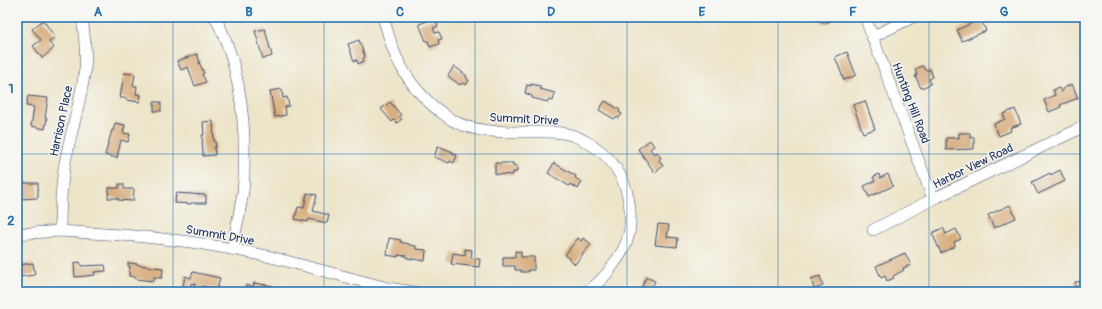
<svg xmlns="http://www.w3.org/2000/svg" width="1102" height="309" viewBox="0 0 1102 309" font-family="Pangolin,sans-serif">
  <style>
    .building { fill: #d8ae7f }
    .lines { fill: none; stroke-linecap: round; stroke-linejoin: round }
    .minor-casing { stroke: #3a4a6e; stroke-width: 12 }
    .minor { stroke: #fff; stroke-width: 11 }
    .grid { fill: none; stroke: #1f6fb2; stroke-width: 1; stroke-opacity: 0.55 }
    .labels { text-anchor: middle; stroke-width: 3; stroke-linejoin: round; paint-order: stroke }
    .street-label { font-size: 12px; fill: #1b2f5e; stroke: #f6f6f2 }
    .neatline { fill: none; stroke: #1f6fb2; stroke-width: 1.5 }
    .grid-label { font-size: 13px; text-anchor: middle; font-weight: bold; fill: #1f6fb2 }
  </style>
  <rect width="100%" height="100%" fill="#f6f6f2"/>
  <filter id="ink" filterUnits="userSpaceOnUse"><feTurbulence type="fractalNoise" baseFrequency=".025" numOctaves="2"/><feDisplacementMap in="SourceGraphic" scale="8" xChannelSelector="R" yChannelSelector="G"/><feConvolveMatrix kernelMatrix="1 2 1 2 8 2 1 2 1" color-interpolation-filters="sRGB"/></filter>
  <filter id="wash" filterUnits="userSpaceOnUse"><feTurbulence type="fractalNoise" baseFrequency=".012" numOctaves="4" result="noise"/><feDisplacementMap in="SourceGraphic" scale="16" xChannelSelector="R" yChannelSelector="G"/><feGaussianBlur stdDeviation="0.9" result="paint"/><feColorMatrix in="noise" values="0 0 0 0 0 0 0 0 0 0 0 0 0 0 0 0 0 1.4 0 .05"/><feComposite in="paint" operator="in"/></filter>
  <g filter="url(#wash)">
    <rect width="100%" height="100%" fill="#ede5c9"/>
    <g id="blocks">
      <g class="building">
        <path d="M 129,17 L 146,17 L 131,22 Z"/>
        <path d="M 820,17 L 834,17 L 835,19 L 823,24 Z"/>
        <path d="M 435,18 L 438,26 L 433,28 L 435,33 L 439,32 L 442,39 L 438,40 L 439,44 L 430,47 L 428,41 L 426,41 L 419,24 Z"/>
        <path d="M 981,19 L 986,31 L 962,41 L 957,30 Z"/>
        <path d="M 43,20 L 55,37 L 49,42 L 54,48 L 42,58 L 33,46 L 41,40 L 32,29 Z"/>
        <path d="M 265,29 L 272,56 L 263,59 L 255,31 Z"/>
        <path d="M 359,40 L 365,57 L 363,58 L 364,61 L 358,64 L 357,60 L 354,61 L 348,44 Z"/>
        <path d="M 847,52 L 856,75 L 844,80 L 835,57 Z"/>
        <path d="M 197,54 L 200,62 L 199,62 L 204,73 L 202,74 L 206,82 L 195,86 L 188,67 L 181,70 L 177,61 Z"/>
        <path d="M 454,66 L 467,76 L 466,78 L 469,80 L 466,85 L 462,83 L 460,85 L 448,76 Z"/>
        <path d="M 923,66 L 926,71 L 930,69 L 933,77 L 929,79 L 931,84 L 921,88 L 915,76 L 917,76 L 915,69 Z"/>
        <path d="M 124,73 L 135,74 L 133,86 L 137,86 L 136,94 L 141,95 L 140,102 L 126,100 L 126,98 L 120,98 Z"/>
        <path d="M 531,84 L 540,86 L 540,89 L 555,93 L 553,101 L 548,100 L 548,102 L 532,98 L 532,96 L 525,93 L 527,85 L 531,86 Z"/>
        <path d="M 1072,84 L 1078,98 L 1060,105 L 1061,107 L 1049,112 L 1044,100 L 1055,95 L 1053,90 L 1059,88 L 1061,92 L 1063,91 L 1062,89 Z"/>
        <path d="M 282,89 L 283,98 L 287,97 L 289,106 L 285,107 L 286,115 L 275,117 L 270,91 Z"/>
        <path d="M 28,96 L 48,98 L 45,118 L 47,118 L 45,129 L 31,126 L 34,107 L 26,106 Z"/>
        <path d="M 605,101 L 620,110 L 619,112 L 622,114 L 619,118 L 616,117 L 614,119 L 599,110 Z"/>
        <path d="M 865,101 L 875,129 L 863,133 L 853,105 Z"/>
        <rect x="154" y="102" width="7" height="9"/>
        <path d="M 390,102 L 401,115 L 399,116 L 402,119 L 397,123 L 394,120 L 392,122 L 381,109 Z"/>
        <path d="M 1015,109 L 1021,124 L 1010,128 L 1011,131 L 999,136 L 994,124 L 1005,119 L 1003,114 Z"/>
        <path d="M 213,121 L 214,141 L 215,141 L 216,147 L 214,147 L 215,155 L 203,156 L 202,135 L 204,135 L 203,122 Z"/>
        <path d="M 115,123 L 125,125 L 123,133 L 130,134 L 128,142 L 121,140 L 117,158 L 105,155 L 112,130 L 113,131 Z"/>
        <path d="M 959,133 L 970,133 L 970,138 L 974,137 L 974,149 L 946,150 L 946,138 L 959,138 Z"/>
        <path d="M 650,140 L 654,146 L 650,149 L 654,154 L 657,152 L 661,158 L 659,160 L 663,166 L 655,173 L 638,149 Z"/>
        <path d="M 438,146 L 453,152 L 453,154 L 457,155 L 454,163 L 450,161 L 449,163 L 434,157 Z"/>
        <path d="M 495,163 L 513,163 L 513,165 L 517,166 L 517,172 L 513,172 L 513,175 L 495,174 Z"/>
        <path d="M 554,163 L 576,176 L 575,178 L 582,182 L 578,189 L 570,184 L 569,186 L 548,173 Z"/>
        <path d="M 1060,170 L 1065,181 L 1038,194 L 1032,182 L 1050,173 L 1051,175 Z"/>
        <path d="M 879,174 L 880,178 L 888,174 L 893,186 L 869,197 L 864,186 L 875,181 L 873,177 Z"/>
        <path d="M 22,183 L 38,183 L 38,198 L 20,199 L 20,204 L 17,204 L 17,187 L 22,187 Z"/>
        <path d="M 119,184 L 124,184 L 124,189 L 134,189 L 133,201 L 118,200 L 118,198 L 108,198 L 109,188 L 119,188 Z"/>
        <path d="M 176,193 L 206,195 L 206,203 L 191,203 L 191,204 L 175,203 Z"/>
        <path d="M 307,193 L 317,195 L 313,211 L 329,215 L 327,223 L 309,219 L 308,222 L 295,219 L 298,207 L 304,208 Z"/>
        <path d="M 1010,205 L 1016,218 L 994,228 L 988,215 Z"/>
        <path d="M 658,224 L 669,225 L 667,237 L 678,238 L 677,247 L 655,245 Z"/>
        <path d="M 943,228 L 946,234 L 956,229 L 961,239 L 954,242 L 955,246 L 941,253 L 932,233 Z"/>
        <path d="M 389,238 L 401,240 L 400,242 L 409,244 L 409,245 L 416,246 L 416,249 L 426,250 L 425,261 L 407,258 L 407,256 L 398,255 L 398,257 L 387,255 Z"/>
        <path d="M 578,238 L 581,241 L 583,238 L 591,244 L 575,264 L 565,255 Z"/>
        <path d="M 465,249 L 472,250 L 471,258 L 480,259 L 479,267 L 451,264 L 453,253 L 465,255 Z"/>
        <path d="M 515,251 L 521,252 L 521,257 L 534,257 L 534,270 L 528,270 L 528,272 L 521,272 L 521,270 L 515,270 L 515,266 L 503,266 L 503,257 L 515,257 Z"/>
        <path d="M 905,253 L 911,265 L 903,268 L 904,270 L 893,276 L 894,278 L 887,281 L 885,276 L 881,278 L 876,266 Z"/>
        <path d="M 80,262 L 81,266 L 105,265 L 106,271 L 94,272 L 95,275 L 75,277 L 74,263 Z"/>
        <path d="M 17,263 L 19,263 L 19,265 L 33,263 L 35,275 L 18,277 L 18,275 L 17,275 Z"/>
        <path d="M 128,263 L 138,264 L 138,265 L 163,268 L 162,278 L 154,277 L 154,281 L 135,279 L 135,277 L 129,276 L 130,266 L 128,266 Z"/>
        <path d="M 193,272 L 220,278 L 217,289 L 202,286 L 201,290 L 194,289 L 195,284 L 191,283 L 190,288 L 183,286 L 185,276 L 191,278 Z"/>
        <path d="M 820,276 L 823,286 L 814,289 L 811,279 Z"/>
        <path d="M 646,277 L 655,281 L 650,291 L 648,290 L 648,292 L 642,292 L 643,288 L 642,287 Z"/>
        <path d="M 1085,281 L 1085,292 L 1076,292 L 1075,282 Z"/>
        <path d="M 254,283 L 273,286 L 271,292 L 245,291 L 246,285 L 253,287 Z"/>
      </g>
    </g>
  </g>
  <g filter="url(#ink)">
    <use href="#blocks" fill-opacity="0" stroke="#3a4a6e" stroke-width="1"/>
    <g class="lines">
      <defs>
        <g id="minor">
          <path d="M 215,17 C 235,54 242,95 244,137 C 244,155 245,174 243,192 C 240,211 236,230 232,249"/>
          <path d="M 383,17 C 387,29 390,43 395,54 C 407,82 427,104 452,120 C 475,134 509,132 535,132 C 547,132 560,131 571,135 C 576,136 581,139 585,141 C 612,155 627,179 630,209 C 630,216 631,225 629,233 C 627,245 620,256 613,265 C 605,277 597,286 585,292"/>
          <path d="M 865,17 L 933,199"/>
          <path d="M 872,37 L 913,17"/>
          <path d="M 873,230 L 933,199 L 1085,126"/>
          <path d="M 60,231 C 60,210 61,189 64,168 C 70,134 81,102 85,69 C 87,52 84,34 82,17"/>
          <path d="M 17,234 L 60,231 L 135,236 L 191,242 L 232,249 L 271,257 L 388,288 L 414,292"/>
        </g>
      </defs>
      <use href="#minor" class="minor-casing"/>
      <use href="#minor" class="minor"/>
    </g>
  </g>
  <path class="grid" d="M 173,17 L 173,292M 324,17 L 324,292M 475,17 L 475,292M 627,17 L 627,292M 778,17 L 778,292M 929,17 L 929,292M 17,154 L 1085,154"/>
  <g class="labels">
    <g class="street-label">
      <text transform="translate(911 103) rotate(69)" y="4">Hunting Hill Road</text>
      <text transform="translate(524 119) rotate(3)" y="4">Summit Drive</text>
      <text transform="translate(61 121) rotate(-78)" y="4">Harrison Place</text>
      <text transform="translate(973 166) rotate(-26)" y="4">Harbor View Road</text>
      <text transform="translate(220 235) rotate(10)" y="4">Summit Drive</text>
    </g>
  </g>
  <rect width="1102" height="309" fill="none" stroke="#f6f6f2" stroke-width="44"/>
  <rect x="22" y="22" width="1058" height="265" class="neatline"/>
  <g class="grid-label">
    <text x="98" y="16">A</text>
    <text x="249" y="16">B</text>
    <text x="400" y="16">C</text>
    <text x="551" y="16">D</text>
    <text x="702" y="16">E</text>
    <text x="853" y="16">F</text>
    <text x="1004" y="16">G</text>
    <text x="11" y="93">1</text>
    <text x="11" y="225">2</text>
  </g>
</svg>
